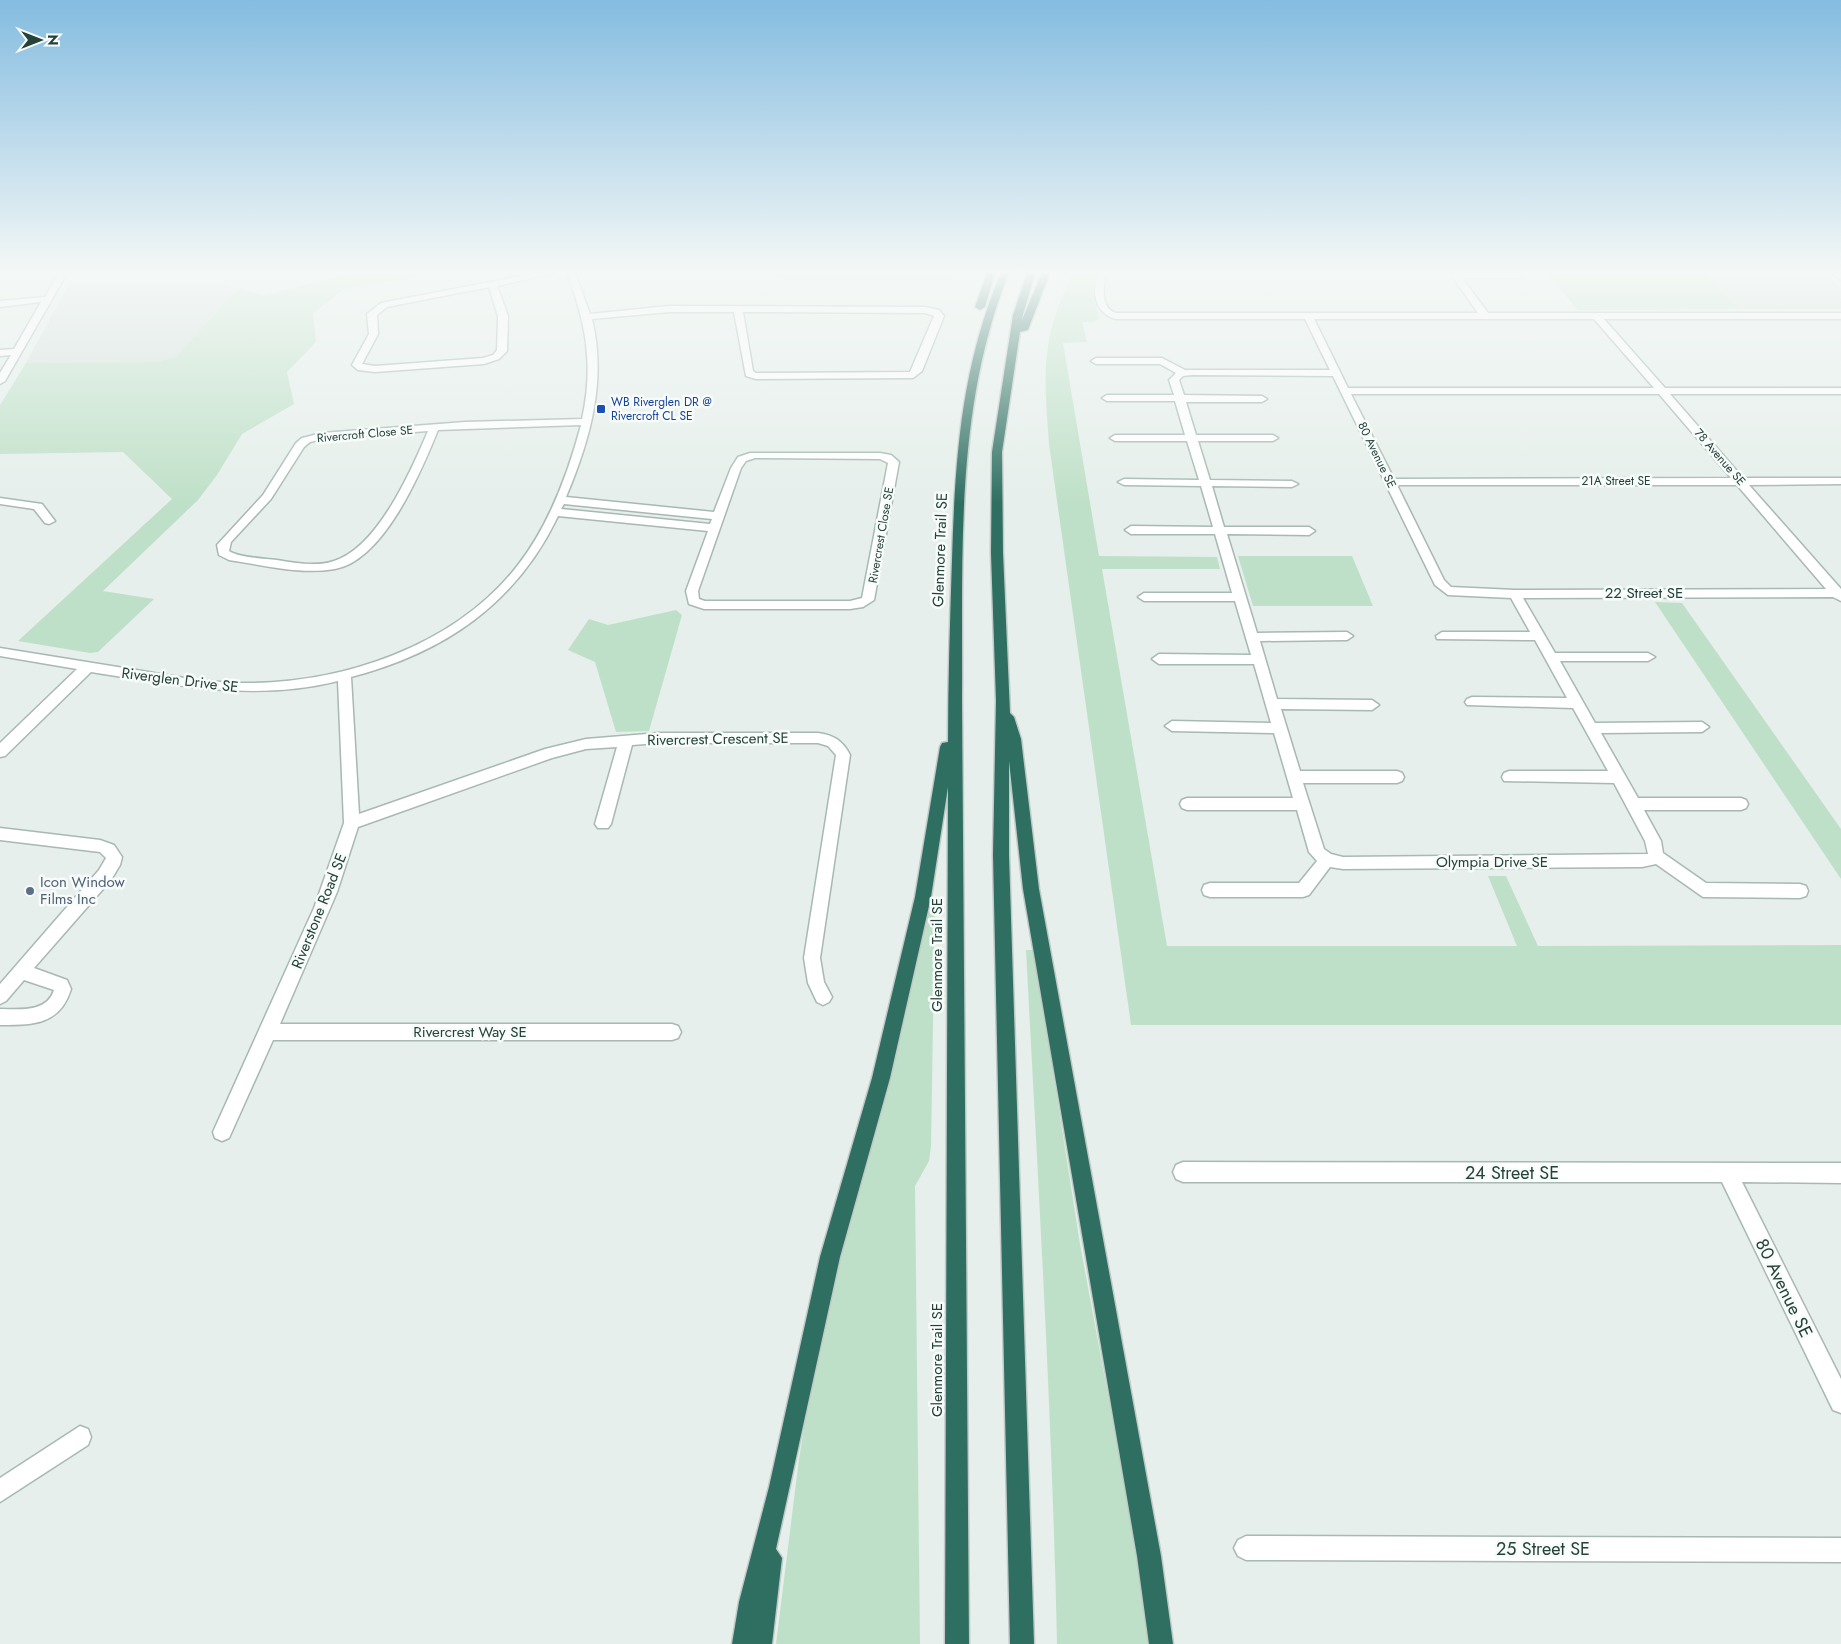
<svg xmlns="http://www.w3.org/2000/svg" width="1841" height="1644" viewBox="0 0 1841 1644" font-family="Jost,sans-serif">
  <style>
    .built { fill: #d4dfda }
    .green { fill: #bfe0c8 }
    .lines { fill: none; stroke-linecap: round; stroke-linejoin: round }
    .minor-casing { stroke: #a8b8b2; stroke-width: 3 }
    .highway-casing { stroke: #c2cac8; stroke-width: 3 }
    .minor { fill: #fff; fill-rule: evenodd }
    .highway { fill: #2f6f62; fill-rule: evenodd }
    .transit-dot { fill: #1a4fb4; stroke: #f7fbf9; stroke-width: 2 }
    .service-dot { fill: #5c6f8a; stroke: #f7fbf9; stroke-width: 2 }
    .labels { text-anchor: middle; stroke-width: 5; stroke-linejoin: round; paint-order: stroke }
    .far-transit-label { font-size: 12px; fill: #164399; stroke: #f7fbf9; text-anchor: start }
    .far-street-label { font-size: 12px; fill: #24423a; stroke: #f7fbf9 }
    .street-label { font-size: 15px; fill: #24423a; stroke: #f7fbf9 }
    .service-label { font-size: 15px; fill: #4e5e75; stroke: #f7fbf9; text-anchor: start }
    .near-street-label { font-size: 18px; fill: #24423a; stroke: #f7fbf9 }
  </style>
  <rect width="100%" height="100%" fill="#e6efeb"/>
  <g class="built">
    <path d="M 775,273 L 951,273 L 954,278 L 774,277 Z"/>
    <path d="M 1702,273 L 1822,273 L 1841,289 L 1841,309 L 1740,309 Z"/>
    <path d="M 69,284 L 224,284 L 238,288 L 176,357 L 155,362 L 26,363 Z"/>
  </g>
  <g class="green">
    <path d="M 354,273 L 429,273 L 342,290 L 313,314 L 316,342 L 287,372 L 294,404 L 242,434 L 217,475 L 198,500 L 103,591 L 154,599 L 98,652 L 90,653 L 18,641 L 172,499 L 123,452 L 0,454 L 0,405 L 26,363 L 155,362 L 176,357 L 238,288 L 265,295 Z"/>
    <path d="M 1073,273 L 1097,273 L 1092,290 L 1099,318 L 1094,322 L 1082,322 L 1087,342 L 1063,343 L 1099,556 L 1217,557 L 1220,569 L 1102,569 L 1167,946 L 1517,946 L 1488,876 L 1506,876 L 1538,946 L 1841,945 L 1841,1025 L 1131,1025 L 1049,444 C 1047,413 1043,379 1048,347 C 1051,321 1062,296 1073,273 Z"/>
    <path d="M 1547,273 L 1702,273 L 1740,309 L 1578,310 Z"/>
    <path d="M 1238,556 L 1352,556 L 1373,606 L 1253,606 Z"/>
    <path d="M 1655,602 L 1682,603 L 1841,829 L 1841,879 Z"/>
    <path d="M 676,610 L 682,615 L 649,731 L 616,732 L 595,662 L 568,650 L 589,619 L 608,625 Z"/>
    <path d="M 928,898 L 935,899 L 931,1146 L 929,1161 L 915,1186 L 920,1644 L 776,1644 L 799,1459 L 819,1333 Z"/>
    <path d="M 1026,950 L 1034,950 L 1080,1244 L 1129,1509 L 1149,1644 L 1057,1644 C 1052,1412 1038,1181 1026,950 Z"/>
  </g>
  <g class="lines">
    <defs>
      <g id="minor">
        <path d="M 59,273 L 67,273 L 5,381 L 0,384 L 0,373 L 11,355 L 0,356 L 0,350 L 14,349 L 41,302 L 0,307 L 0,301 L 45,297 Z"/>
        <path d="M 537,273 L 554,273 L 497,286 L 508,316 L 507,351 L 499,359 L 484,364 L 375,372 L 358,370 L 352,365 L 369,334 L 367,314 L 381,303 ZM 489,287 L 498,316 L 497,350 L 493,355 L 483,358 L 375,366 L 362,364 L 378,334 L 377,315 L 387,307 Z"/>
        <path d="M 567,273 L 575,273 L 590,314 L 669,306 L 925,307 L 939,310 L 944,316 L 922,371 L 913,378 L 756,379 L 746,376 L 734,312 L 669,312 L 592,319 C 607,381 590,440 566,497 L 714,512 L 731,468 L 738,457 L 750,453 L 880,453 L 891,455 L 899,462 L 874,600 L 863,607 L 850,609 L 704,609 L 689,604 L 686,591 L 708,531 L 558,516 C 516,604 444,653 351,677 L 359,814 L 545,749 L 586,739 L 659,733 L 818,733 C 834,735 843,741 850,755 L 820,958 L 824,982 L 832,997 L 829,1002 L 823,1005 L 817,1002 L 808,983 L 804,958 L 836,755 L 828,746 L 818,743 L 659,743 L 632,745 L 611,824 L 608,828 L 598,828 L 595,824 L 617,747 L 586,749 L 552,758 L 358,827 L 337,892 L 280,1024 L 672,1024 L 678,1026 L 681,1032 L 678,1038 L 672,1040 L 273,1040 L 229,1138 L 222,1141 L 215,1138 L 213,1132 L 314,908 L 344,823 L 338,681 C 255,702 174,685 91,672 L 5,756 L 0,757 L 0,743 L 77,669 L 0,656 L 0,648 C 43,655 87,662 130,669 C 166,675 202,682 239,683 C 339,685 455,647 518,565 C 549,525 568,474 581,425 L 438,430 C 421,472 384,560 335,569 C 300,575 263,565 229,560 L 219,555 L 217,545 L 263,495 L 296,443 L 302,438 L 322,433 L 465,422 L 582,419 C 594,365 586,323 567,273 ZM 743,312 L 925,313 L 934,316 L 910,372 L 756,373 L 753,371 ZM 428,431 C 411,471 378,547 334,561 C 317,567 295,563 277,560 C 263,558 240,558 229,551 L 231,542 L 271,499 L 304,447 L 310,442 L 322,439 ZM 755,458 L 880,459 L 888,463 L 862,598 L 850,601 L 705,601 L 699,599 L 698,591 L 741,468 L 746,461 ZM 564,504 L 712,519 L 710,524 L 561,509 Z"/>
        <path d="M 1098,273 L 1106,273 C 1103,286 1100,308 1116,313 L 1478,313 L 1450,273 L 1521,273 L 1521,277 L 1518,278 L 1462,278 L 1488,313 L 1841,313 L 1841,319 L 1604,319 L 1665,388 L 1841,388 L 1841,394 L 1670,394 L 1743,478 L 1841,478 L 1841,484 L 1749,485 L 1841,589 L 1841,601 L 1833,597 L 1523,598 L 1555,653 L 1648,653 L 1655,657 L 1648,661 L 1560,661 L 1595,723 L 1702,722 L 1709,727 L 1702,732 L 1601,733 L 1638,798 L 1741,798 L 1746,800 L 1748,804 L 1746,808 L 1741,810 L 1644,810 L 1661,841 L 1663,853 L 1706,883 L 1800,884 L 1806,886 L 1808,891 L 1806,896 L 1800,898 L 1703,897 L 1656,864 L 1642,867 L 1343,869 L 1330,867 L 1309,895 L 1303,897 L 1210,897 L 1204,895 L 1202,890 L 1204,885 L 1210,883 L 1299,883 L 1317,861 L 1309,852 L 1297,810 L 1187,810 L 1182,808 L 1180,804 L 1182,800 L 1187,798 L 1293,798 L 1274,733 L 1172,731 L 1165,726 L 1172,721 L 1271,723 L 1254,664 L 1159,664 L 1152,659 L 1159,654 L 1251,655 L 1235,601 L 1144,601 L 1138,597 L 1144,593 L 1232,593 L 1215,534 L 1131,534 L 1125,530 L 1131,526 L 1213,527 L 1201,486 L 1124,485 L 1118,482 L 1124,479 L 1199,480 L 1187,441 L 1115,441 L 1110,438 L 1115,435 L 1185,435 L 1175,401 L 1107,401 L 1102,398 L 1107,395 L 1174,395 L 1169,380 L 1176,373 L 1160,364 L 1096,364 L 1091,361 L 1096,358 L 1162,358 L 1185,370 L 1330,370 L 1305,319 L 1116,319 C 1094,313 1092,292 1098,273 ZM 1314,319 L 1594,319 L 1654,388 L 1348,388 ZM 1192,375 L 1333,376 L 1435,585 L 1448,595 L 1511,598 L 1530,632 L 1442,632 L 1436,636 L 1437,639 L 1535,640 L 1567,698 L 1472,697 L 1467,699 L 1465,702 L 1467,705 L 1573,708 L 1608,771 L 1509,771 L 1504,773 L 1502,777 L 1504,781 L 1614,783 L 1645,841 L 1648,854 L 1343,857 L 1331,854 L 1324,849 L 1303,783 L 1397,783 L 1402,781 L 1404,777 L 1402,773 L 1397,771 L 1300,771 L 1281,709 L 1372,710 L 1379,705 L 1372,700 L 1277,699 L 1260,641 L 1347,640 L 1353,636 L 1347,632 L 1257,633 L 1227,534 L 1309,535 L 1315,531 L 1309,527 L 1224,527 L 1212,486 L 1292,487 L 1298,484 L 1292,481 L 1210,480 L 1198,441 L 1273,441 L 1278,438 L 1273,435 L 1196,435 L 1186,402 L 1262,402 L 1267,399 L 1262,396 L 1184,395 L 1179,380 L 1183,376 ZM 1351,394 L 1659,394 L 1731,478 L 1394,479 ZM 1397,485 L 1737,485 L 1826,589 L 1515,590 L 1451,587 L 1444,580 Z"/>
        <path d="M 1832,273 L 1841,273 L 1841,280 Z"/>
        <path d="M 0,498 L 42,504 L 55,521 L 49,524 L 45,523 L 34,509 L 0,504 Z"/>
        <path d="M 0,828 L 100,840 L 114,845 L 122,857 L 120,865 L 111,880 L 34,968 L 67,980 L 71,989 C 60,1025 33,1025 0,1025 L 0,1009 C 19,1009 47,1013 54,990 L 24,980 L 6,1001 L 0,1004 L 0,984 L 99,870 L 106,858 L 100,852 L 0,840 Z"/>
        <path d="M 1183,1162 L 1841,1163 L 1841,1183 L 1742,1182 L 1841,1379 L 1841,1413 L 1833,1410 L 1722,1182 L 1183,1182 L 1176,1179 L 1173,1172 L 1176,1165 Z"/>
        <path d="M 80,1426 L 88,1429 L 91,1437 L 88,1445 L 0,1502 L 0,1478 Z"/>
        <path d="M 1246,1536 L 1841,1538 L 1841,1562 L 1246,1560 L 1238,1556 L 1234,1548 L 1238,1540 Z"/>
      </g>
      <g id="highway">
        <path d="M 987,273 L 995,273 L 985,307 L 980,310 L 975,307 Z"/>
        <path d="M 1001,273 L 1009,273 C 954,408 963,558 962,701 L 969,1644 L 945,1644 L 948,787 L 931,897 L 890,1078 L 840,1257 L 776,1549 L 782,1558 L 772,1644 L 732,1644 L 739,1602 L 769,1487 L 820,1257 L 872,1078 L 915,897 L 940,747 L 942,743 L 948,742 C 948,681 950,620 952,560 C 955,459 961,366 1001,273 Z"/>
        <path d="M 1027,273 L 1035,273 L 1021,322 L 1042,273 L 1050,273 L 1028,330 L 1020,332 L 1002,452 L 1003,553 L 1010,713 L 1014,717 L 1021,739 L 1039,889 L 1161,1556 L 1173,1644 L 1149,1644 L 1137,1556 L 1023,889 L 1009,761 L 1009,855 L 1034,1644 L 1010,1644 L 993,855 L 996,701 L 991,553 L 992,452 L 1013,315 Z"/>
      </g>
    </defs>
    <use href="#minor" class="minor-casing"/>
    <use href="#highway" class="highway-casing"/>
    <use href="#minor" class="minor"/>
    <use href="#highway" class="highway"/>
  </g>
  <linearGradient id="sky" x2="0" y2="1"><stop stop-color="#84bce0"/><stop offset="0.54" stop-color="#f4f8f6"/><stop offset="1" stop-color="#f4f8f6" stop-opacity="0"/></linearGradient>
  <rect width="1841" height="503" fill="url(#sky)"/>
  <rect class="transit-dot" x="596" y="404" width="10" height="10" rx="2.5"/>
  <circle class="service-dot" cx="30" cy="891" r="5"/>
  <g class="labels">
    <g class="far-transit-label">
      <text x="611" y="406">WB Riverglen DR @<tspan x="611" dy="14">Rivercroft CL SE</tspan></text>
    </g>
    <g class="far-street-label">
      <text transform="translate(365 434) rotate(-5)" y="4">Rivercroft Close SE</text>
      <text transform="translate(1377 455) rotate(64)" y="4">80 Avenue SE</text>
      <text transform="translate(1720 457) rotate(49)" y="4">78 Avenue SE</text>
      <text x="1616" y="485">21A Street SE</text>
      <text transform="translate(881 535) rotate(-80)" y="4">Rivercrest Close SE</text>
    </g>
    <g class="street-label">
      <text transform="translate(940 550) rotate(-88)" y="5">Glenmore Trail SE</text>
      <text x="1644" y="598">22 Street SE</text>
      <text transform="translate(180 680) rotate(7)" y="5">Riverglen Drive SE</text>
      <text transform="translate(718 739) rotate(-1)" y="5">Rivercrest Crescent SE</text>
      <text x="1492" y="867">Olympia Drive SE</text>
      <text transform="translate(319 911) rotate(-68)" y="5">Riverstone Road SE</text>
      <text transform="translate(937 955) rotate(-90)" y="5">Glenmore Trail SE</text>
      <text x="470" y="1037">Rivercrest Way SE</text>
      <text transform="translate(937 1360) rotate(-90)" y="5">Glenmore Trail SE</text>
    </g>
    <g class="service-label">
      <text x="40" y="887">Icon Window<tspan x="40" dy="17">Films Inc</tspan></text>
    </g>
    <g class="near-street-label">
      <text x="1512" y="1179">24 Street SE</text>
      <text transform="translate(1784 1288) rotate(64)" y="6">80 Avenue SE</text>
      <text x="1543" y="1555">25 Street SE</text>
    </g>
  </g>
  <g transform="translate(40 40) rotate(90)" stroke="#f7fbf9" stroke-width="4" paint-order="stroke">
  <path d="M0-4L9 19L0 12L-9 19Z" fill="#24423a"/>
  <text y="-8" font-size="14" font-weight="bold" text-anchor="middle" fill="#24423a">N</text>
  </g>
</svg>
